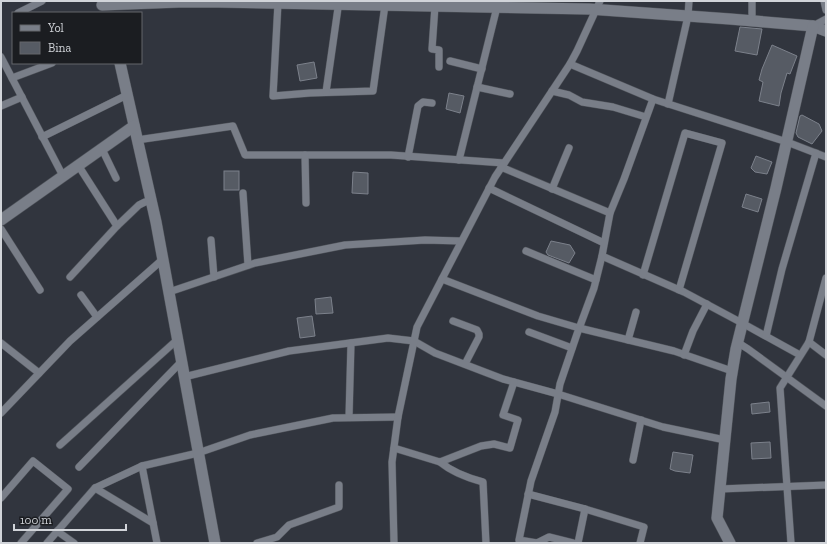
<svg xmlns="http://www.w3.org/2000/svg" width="827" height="544" viewBox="0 0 827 544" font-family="'Zilla Slab',serif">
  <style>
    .building { fill: #565b64; stroke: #7c818b }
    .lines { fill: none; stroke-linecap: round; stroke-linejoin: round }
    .street-casing { stroke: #50545b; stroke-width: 8 }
    .secondary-casing { stroke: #50545b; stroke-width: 12 }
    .street { stroke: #797e88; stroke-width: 7 }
    .secondary { stroke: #797e88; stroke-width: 11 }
  </style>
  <rect width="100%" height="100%" fill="#31353e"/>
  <g class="building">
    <path d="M 740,27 L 762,29 L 757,55 L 735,51 Z"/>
    <path d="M 772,45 L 797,56 L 790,74 L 787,73 L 781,93 L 779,106 L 759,101 L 763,82 L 759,80 L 762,69 Z"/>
    <path d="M 314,62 L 317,78 L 300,81 L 297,65 Z"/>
    <path d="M 449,93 L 464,96 L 460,113 L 446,109 Z"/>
    <path d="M 802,115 L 819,124 L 822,131 L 812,144 L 798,137 L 796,133 L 800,116 Z"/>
    <path d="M 756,156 L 772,162 L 767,174 L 755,172 L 751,168 Z"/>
    <rect x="224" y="171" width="15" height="19"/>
    <path d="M 353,172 L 368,173 L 368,194 L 352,193 Z"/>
    <path d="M 746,194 L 762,199 L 758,212 L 742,207 Z"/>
    <path d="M 551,241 L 570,245 L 575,253 L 569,263 L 548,255 L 546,252 Z"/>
    <path d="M 331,297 L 333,313 L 316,314 L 315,299 Z"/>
    <path d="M 312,316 L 315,336 L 300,338 L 297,318 Z"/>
    <path d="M 769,402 L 770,412 L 752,414 L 751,404 Z"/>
    <path d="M 770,442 L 771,458 L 752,459 L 751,443 Z"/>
    <path d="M 673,452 L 693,455 L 690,473 L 675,471 L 670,469 Z"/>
  </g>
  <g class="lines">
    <defs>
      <g id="street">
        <path d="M 824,1 L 826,10"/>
        <path d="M 278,3 L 273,96 L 310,93 L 373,91 L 385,5"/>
        <path d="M 435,6 L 432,49 L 439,50 L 439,67"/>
        <path d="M 18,13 L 42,1"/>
        <path d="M 752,20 L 752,1"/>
        <path d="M 813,26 L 826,19"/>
        <path d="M 1,57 L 63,176"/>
        <path d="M 450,61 L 482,69"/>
        <path d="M 570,64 L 653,99 L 787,142 L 826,157"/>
        <path d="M 12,78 L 52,63"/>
        <path d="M 477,87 L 510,94"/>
        <path d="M 552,91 L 569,95 L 582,102 L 613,107 L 646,117"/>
        <path d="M 326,92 L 339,1"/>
        <path d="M 668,104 L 688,16 L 689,1"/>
        <path d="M 1,106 L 22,97"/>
        <path d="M 42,137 L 127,95"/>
        <path d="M 137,140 L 233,126 L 245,155 L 391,155 L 504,163"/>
        <path d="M 102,149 L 116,178"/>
        <path d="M 305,155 L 306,203"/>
        <path d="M 408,157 L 418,106 L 423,102 L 432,103"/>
        <path d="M 459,160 L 497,7"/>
        <path d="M 78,165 L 117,226"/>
        <path d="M 501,167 L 610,213 L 624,179 L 653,99"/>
        <path d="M 489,188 L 604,243"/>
        <path d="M 552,189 L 569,148"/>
        <path d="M 243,193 L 248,265"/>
        <path d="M 610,213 L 602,256 L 684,292 L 742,323 L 800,355"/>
        <path d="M 1,229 L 40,290"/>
        <path d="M 211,240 L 214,277"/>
        <path d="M 526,251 L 596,280"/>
        <path d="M 643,275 L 685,133 L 722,143 L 679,290"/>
        <path d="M 70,277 L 117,226 L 139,205 L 145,202 L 151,201"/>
        <path d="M 442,279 L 538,316 L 579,328 L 674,351 L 732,371"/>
        <path d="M 169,292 L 255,263 L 345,245 L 425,240 L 461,241"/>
        <path d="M 81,295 L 97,317"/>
        <path d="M 453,321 L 477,330 L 479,334 L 479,337 L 465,364"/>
        <path d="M 529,332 L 572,348"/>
        <path d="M 766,336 L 782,269 L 816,153"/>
        <path d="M 628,340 L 636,312"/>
        <path d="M 737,342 L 748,349 L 826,406"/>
        <path d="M 809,342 L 826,355"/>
        <path d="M 1,343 L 39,373"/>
        <path d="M 684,355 L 693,331 L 707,304"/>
        <path d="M 184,377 L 289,351 L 388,338 L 414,341 L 435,353 L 503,379 L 558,394 L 663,427 L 725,440"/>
        <path d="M 1,413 L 70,341 L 162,260"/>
        <path d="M 349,417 L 351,343"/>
        <path d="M 60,445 L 177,340"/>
        <path d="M 394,448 L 440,462 L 481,446 L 494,444 L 510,448 L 518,420 L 503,415 L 514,382"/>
        <path d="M 633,460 L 641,420"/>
        <path d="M 440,462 C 452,472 468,478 483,482 L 486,543"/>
        <path d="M 142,466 L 157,543"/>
        <path d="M 79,467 L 181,362"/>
        <path d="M 95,488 L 153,523"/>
        <path d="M 720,489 L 826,485"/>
        <path d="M 528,494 L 585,509 L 644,527 L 640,543"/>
        <path d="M 1,498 L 33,461 L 68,489 L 21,543"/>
        <path d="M 57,531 L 74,543"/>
        <path d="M 47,543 L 95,488 L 142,466 L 198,453 L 250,435 L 333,418 L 398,417"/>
        <path d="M 257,543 L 277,537 L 289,525 L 339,507 L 339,485"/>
        <path d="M 394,543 L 392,462 L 398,417 L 417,327 L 495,177 L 570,64 L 577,51 L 600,1"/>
        <path d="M 537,543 L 519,540 L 531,481 L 555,412 L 560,384 L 577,334 L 594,288 L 602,256"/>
        <path d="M 537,543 L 549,537 L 573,543"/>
        <path d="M 578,543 L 585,509"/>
        <path d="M 791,543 L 780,388 L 809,342 L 826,278"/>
      </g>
      <g id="secondary">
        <path d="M 102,5 L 179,2 L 218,2 L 589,9 L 730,19 L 813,26 L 826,31"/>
        <path d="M 120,63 L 156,222 L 215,543"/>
        <path d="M 1,220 L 134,126"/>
        <path d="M 730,543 L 717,518 L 731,379 L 736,349 L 776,188 L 813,26"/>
      </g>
    </defs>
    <use href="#street" class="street-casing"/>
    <use href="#secondary" class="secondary-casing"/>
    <use href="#street" class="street"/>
    <use href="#secondary" class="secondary"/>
  </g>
  <rect width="827" height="544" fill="none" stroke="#d1d4d9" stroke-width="4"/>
  <rect x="12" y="12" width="130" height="52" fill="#1b1d21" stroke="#64666b"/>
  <rect x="20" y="25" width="20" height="6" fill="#797e88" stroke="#64666b"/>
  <text x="48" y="32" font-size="12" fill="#d1d4d9">Yol</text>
  <rect x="20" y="42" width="20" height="12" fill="#565b64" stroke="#64666b"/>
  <text x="48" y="52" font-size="12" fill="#d1d4d9">Bina</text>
  <path d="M14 524v6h112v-6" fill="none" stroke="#d1d4d9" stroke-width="2"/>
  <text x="20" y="524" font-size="12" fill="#d1d4d9" stroke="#1b1d21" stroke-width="3" paint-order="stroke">100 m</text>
</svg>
